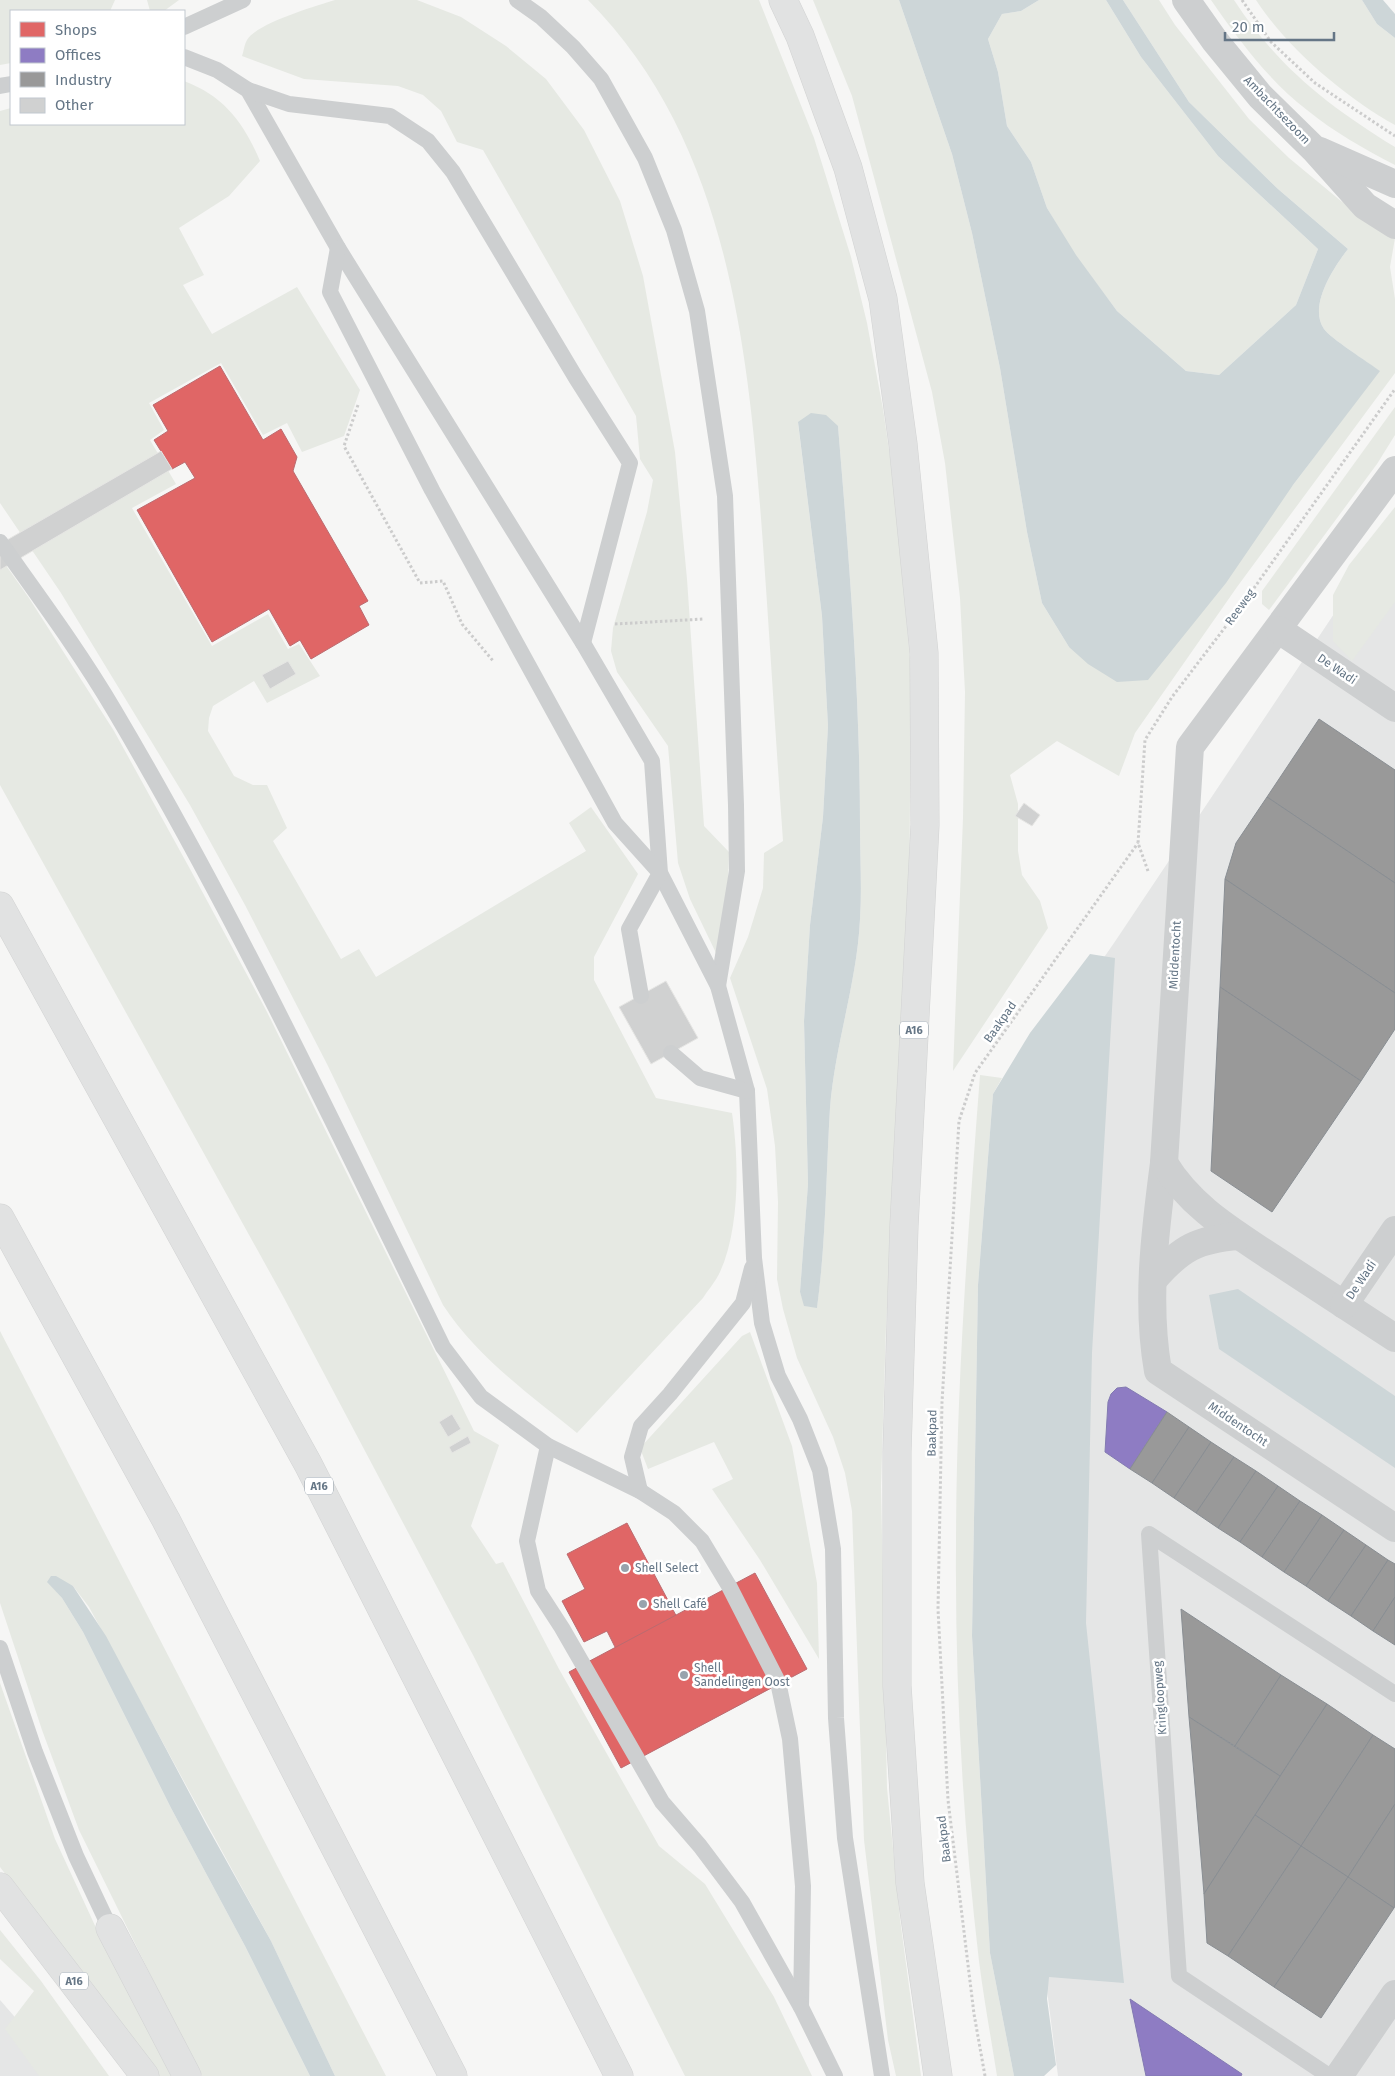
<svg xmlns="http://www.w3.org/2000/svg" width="1395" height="2076" viewBox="0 0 1395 2076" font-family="'Fira Sans',sans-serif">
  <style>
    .built { fill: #e5e6e6 }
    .green { fill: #e6e9e3; fill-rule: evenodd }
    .water { fill: #cdd6d8 }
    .shops { fill: #e06666; stroke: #bb6b70 }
    .offices { fill: #8e7cc3; stroke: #827ab1 }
    .industry { fill: #999; stroke: #898e93 }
    .building { fill: #d0d1d1; stroke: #e6e6e4 }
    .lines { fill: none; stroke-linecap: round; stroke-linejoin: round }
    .motorway-casing { stroke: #d2d3d3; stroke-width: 29 }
    .path { stroke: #ccc; stroke-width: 3; stroke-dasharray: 2.5 2.5; stroke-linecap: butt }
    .service { stroke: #cdcfd0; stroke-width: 16 }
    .minor { stroke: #cdcfd0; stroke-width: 28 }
    .tertiary { stroke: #cdcfd0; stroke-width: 28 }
    .motorway { stroke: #e1e2e2; stroke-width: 28 }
    .poi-dot { fill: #98a3ad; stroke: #fff; stroke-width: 2 }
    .labels { text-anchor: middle; stroke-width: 5; stroke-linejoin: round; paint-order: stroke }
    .shield { fill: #fff; stroke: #939faa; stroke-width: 1 }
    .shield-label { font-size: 11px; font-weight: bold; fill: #657686 }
    .street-label { font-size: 12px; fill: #657686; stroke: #fff }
    .poi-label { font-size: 12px; fill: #657686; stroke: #fff; text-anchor: start }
  </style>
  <rect width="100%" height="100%" fill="#f6f6f5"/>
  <g class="built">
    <path d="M 1395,549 L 1395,2076 L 1058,2076 L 1031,1865 L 1024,1072 L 1114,943 L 1358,578 Z"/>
    <path d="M 0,2000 L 20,2023 L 60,2076 L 0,2076 Z"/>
  </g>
  <g class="green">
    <path d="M 0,0 L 115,0 L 110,11 L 11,11 L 11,63 L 0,65 Z"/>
    <path d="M 147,0 L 179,0 L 164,11 L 150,11 Z"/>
    <path d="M 335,0 L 417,0 L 461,17 L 506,46 L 546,79 L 584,130 L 620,201 L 643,276 L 675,452 L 687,579 L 704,826 L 729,852 L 728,888 L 717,955 L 690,899 L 678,863 L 668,746 L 617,672 L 611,651 L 613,628 L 647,512 L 653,480 L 640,459 L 636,416 L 483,150 L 457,142 L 441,111 L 423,95 L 398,86 L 304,79 L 242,56 C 244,51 244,45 247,40 C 257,23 316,6 335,0 Z"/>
    <path d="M 588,0 L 759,0 L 814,138 L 851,257 L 867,323 L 883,409 L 894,484 L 911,671 L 909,923 L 886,1326 L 881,1486 L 887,1788 L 900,1919 L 921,2076 L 896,2076 L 888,2040 L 864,1840 L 852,1511 L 845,1473 L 833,1437 L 797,1358 L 783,1309 L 777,1279 L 778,1202 L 775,1146 L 767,1089 L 730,978 L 748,937 L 763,888 L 764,853 L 783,841 C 776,743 770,644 763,545 C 749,354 730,143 588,0 ZM 798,423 L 838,426 C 849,559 860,692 860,826 C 860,857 862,888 860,919 C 857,983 835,1044 830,1108 C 826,1175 826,1241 817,1307 L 805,1306 L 800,1292 L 808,1184 L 804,1021 L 810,925 L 823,817 L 828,726 L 822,616 Z"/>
    <path d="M 813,0 L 899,0 L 952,154 L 972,233 L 1000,368 L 1027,532 L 1042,603 L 1069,647 L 1293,485 L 1379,371 C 1368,362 1330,338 1324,329 C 1308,306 1334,267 1348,249 L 1278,189 L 1189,102 L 1123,0 L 1159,0 L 1175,25 L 1249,119 L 1289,158 L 1341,201 L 1395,238 L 1390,267 L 1395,299 L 1395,373 L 1237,587 L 1135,733 L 1119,776 L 1057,741 L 1010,775 L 1018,804 L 1018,851 L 1022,875 L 1040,901 L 1048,928 L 953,1071 L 963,818 L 965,692 L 960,598 L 945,463 L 932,392 L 852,96 Z"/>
    <path d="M 1039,0 L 1106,0 L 1141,57 L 1218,156 L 1318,249 L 1296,305 L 1219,375 L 1186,371 L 1117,311 L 1075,255 L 1047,208 L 1031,162 L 1007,126 L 998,72 L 988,39 L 1002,14 L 1021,11 Z"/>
    <path d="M 1211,0 L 1234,0 C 1277,66 1328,106 1395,147 L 1395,165 C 1364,149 1334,132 1307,110 C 1269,81 1238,39 1211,0 Z"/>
    <path d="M 1256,0 L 1362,0 L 1377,24 L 1395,38 L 1395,125 C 1346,98 1287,48 1256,0 Z"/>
    <path d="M 184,81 C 224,96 244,123 260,161 L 229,196 L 179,228 L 204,275 L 183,285 L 212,334 L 297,287 L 360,390 L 344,436 L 302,452 L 287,423 L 263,435 L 221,363 L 149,403 L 164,430 L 150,440 L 176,484 L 132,508 L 212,646 L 268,614 L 288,649 L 299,644 L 320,676 L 267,703 L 254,681 L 213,706 L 209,718 L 208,731 L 234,776 L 253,785 L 267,785 L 287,828 L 273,841 L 341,959 L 359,949 L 376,977 L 586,851 L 569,823 L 591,807 L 638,874 L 594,957 L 594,980 L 656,1098 L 732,1113 C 739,1160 740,1228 720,1272 C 716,1281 708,1290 703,1298 L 577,1433 C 529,1394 477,1357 443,1305 L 327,1064 L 245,905 L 190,805 L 61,593 L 0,503 L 0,111 L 11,108 L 11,124 L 184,124 Z"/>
    <path d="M 1395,407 L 1395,435 L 1377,464 L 1269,610 L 1262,604 L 1262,591 Z"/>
    <path d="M 1395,507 L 1395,602 L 1352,661 L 1333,641 L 1333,595 L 1349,565 Z"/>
    <path d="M 0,557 L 29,598 L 114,731 L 190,869 L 267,1012 L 474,1431 L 499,1445 L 471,1526 L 496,1564 L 503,1562 L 559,1669 L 659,1846 L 705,1884 L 774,1997 L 812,2076 L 685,2076 L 473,1655 L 284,1298 L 0,785 Z"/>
    <path d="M 980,1075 L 1002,1078 L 993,1094 L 978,1285 L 972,1636 L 990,1953 L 1014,2076 L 997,2076 C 991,2038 984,2000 979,1961 C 963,1825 955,1686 956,1548 C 956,1391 968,1232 980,1075 Z"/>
    <path d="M 0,1331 L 386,2076 L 335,2076 L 271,1941 L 89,1607 L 73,1586 L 48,1582 L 62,1598 L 83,1632 L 171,1808 L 245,1946 L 310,2076 L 202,2076 L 189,2053 L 79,1830 L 42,1730 L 0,1603 Z"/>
    <path d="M 750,1332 L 792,1446 L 817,1583 L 819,1659 L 760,1560 L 712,1489 L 733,1479 L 714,1442 L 648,1469 L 640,1448 L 742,1336 Z"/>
    <path d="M 0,1683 L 55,1839 L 103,1943 L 171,2076 L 159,2076 L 0,1867 Z"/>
    <path d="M 0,1930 L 41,1981 L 109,2076 L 39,2076 L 5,2029 L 34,1991 L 0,1959 Z"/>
  </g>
  <g class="water">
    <path d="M 899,0 L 1039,0 L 1021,11 L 1002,14 L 988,39 L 998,72 L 1007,126 L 1031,162 L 1047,208 L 1076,255 L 1117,311 L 1186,371 L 1219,375 L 1296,305 L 1318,249 L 1218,156 L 1141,57 L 1106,0 L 1123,0 L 1189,102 L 1278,189 L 1348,249 C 1334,267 1308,306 1324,329 C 1330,338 1368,362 1380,371 L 1293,485 L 1226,583 L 1148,680 L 1117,682 L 1088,664 L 1069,647 L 1042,603 L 1027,532 L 1000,368 L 972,233 L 952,154 Z"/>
    <path d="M 1362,0 L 1383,0 L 1395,14 L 1395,38 L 1377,24 Z"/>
    <path d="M 811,413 L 826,415 L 838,426 C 849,559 860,692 860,826 C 860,857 862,888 860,919 C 857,983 835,1044 830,1108 C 826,1175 826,1241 817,1308 L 804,1306 L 800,1292 L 808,1184 L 804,1021 L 810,925 L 823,817 L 828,726 L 822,616 L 798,422 Z"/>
    <path d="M 1090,954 L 1115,958 L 1092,1353 L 1086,1623 L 1124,1983 L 1049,1977 L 1047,1999 L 1056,2065 L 1044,2076 L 1014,2076 L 990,1953 L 972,1636 L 978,1285 L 993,1094 L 1030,1033 Z"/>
    <path d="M 1238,1289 L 1395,1396 L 1395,1468 L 1219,1349 L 1209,1295 Z"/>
    <path d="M 51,1576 L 56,1576 L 73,1586 L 106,1636 L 207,1826 L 271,1941 L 335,2076 L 310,2076 L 245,1946 L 171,1808 L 83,1632 L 62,1598 L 47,1582 Z"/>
  </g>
  <g class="shops">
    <path d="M 220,366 L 263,440 L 281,429 L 297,457 L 293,471 L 368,601 L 359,606 L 369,625 L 311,659 L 300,640 L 290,646 L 269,609 L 212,642 L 137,510 L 195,478 L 185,462 L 172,469 L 154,440 L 168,431 L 153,405 Z"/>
    <path d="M 627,1523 L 680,1623 L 619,1655 L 607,1631 L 584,1642 L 562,1601 L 585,1589 L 567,1554 Z"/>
    <path d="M 755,1573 L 807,1669 L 621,1768 L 569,1672 Z"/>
  </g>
  <g class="offices">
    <path d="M 1126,1387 L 1167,1412 L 1130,1469 L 1105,1452 L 1108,1402 L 1111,1394 L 1117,1388 Z"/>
    <path d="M 1130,1999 L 1242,2074 L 1241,2076 L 1146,2076 Z"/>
  </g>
  <g class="industry">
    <path d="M 1319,719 L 1395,770 L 1395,883 L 1267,797 Z"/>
    <path d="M 1267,797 L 1395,883 L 1395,993 L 1225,879 L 1236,843 Z"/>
    <path d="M 1225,879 L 1395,993 L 1395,1029 L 1361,1081 L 1220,987 Z"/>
    <path d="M 1220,987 L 1361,1081 L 1272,1212 L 1211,1171 Z"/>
    <path d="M 1167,1412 L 1189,1427 L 1152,1483 L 1130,1469 Z"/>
    <path d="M 1189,1427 L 1211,1442 L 1174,1498 L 1152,1483 Z"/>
    <path d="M 1211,1442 L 1234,1457 L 1196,1513 L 1174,1498 Z"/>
    <path d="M 1234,1457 L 1256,1471 L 1218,1528 L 1196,1513 Z"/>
    <path d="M 1256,1471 L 1278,1486 L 1240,1542 L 1218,1528 Z"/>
    <path d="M 1278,1486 L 1300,1501 L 1262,1557 L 1240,1542 Z"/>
    <path d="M 1300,1501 L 1322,1515 L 1284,1572 L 1262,1557 Z"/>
    <path d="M 1322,1515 L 1344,1530 L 1306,1586 L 1284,1572 Z"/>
    <path d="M 1344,1530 L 1366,1545 L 1328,1601 L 1306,1586 Z"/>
    <path d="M 1366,1545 L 1388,1560 L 1351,1616 L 1328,1601 Z"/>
    <path d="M 1388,1560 L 1395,1564 L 1395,1597 L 1373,1631 L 1351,1616 Z"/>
    <path d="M 1395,1597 L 1395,1645 L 1373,1631 Z"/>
    <path d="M 1181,1609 L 1281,1675 L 1235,1746 L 1189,1717 Z"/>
    <path d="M 1281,1675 L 1327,1704 L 1280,1776 L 1235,1746 Z"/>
    <path d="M 1327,1704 L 1373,1735 L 1301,1846 L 1255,1815 Z"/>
    <path d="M 1189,1717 L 1280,1776 L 1204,1894 L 1194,1774 Z"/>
    <path d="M 1373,1735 L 1395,1749 L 1395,1804 L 1348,1877 L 1301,1846 Z"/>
    <path d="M 1395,1804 L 1395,1906 L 1394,1908 L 1348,1877 Z"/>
    <path d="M 1255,1815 L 1301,1846 L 1228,1956 L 1207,1943 L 1204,1894 Z"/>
    <path d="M 1301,1846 L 1348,1877 L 1274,1987 L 1228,1956 Z"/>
    <path d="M 1348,1877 L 1394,1908 L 1321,2018 L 1274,1987 Z"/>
  </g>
  <g class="building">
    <path d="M 161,451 L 172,469 L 0,570 L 0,544 Z"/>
    <path d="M 288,661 L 296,674 L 270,689 L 262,675 Z"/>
    <path d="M 1024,803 L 1040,815 L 1032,826 L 1015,816 Z"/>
    <path d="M 666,981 L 698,1038 L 651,1064 L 619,1007 Z"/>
    <path d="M 452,1414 L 461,1429 L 448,1437 L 439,1422 Z"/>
    <path d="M 468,1436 L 471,1443 L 452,1453 L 449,1447 Z"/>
  </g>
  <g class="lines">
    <defs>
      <g id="motorway">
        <path d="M 783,0 L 800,36 L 848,168 L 883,299 L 903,444 L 924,653 L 925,825 L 904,1226 L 897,1452 L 897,1686 L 910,1883 L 938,2076"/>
        <path d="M 0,906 L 308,1464 L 619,2076"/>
        <path d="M 0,1218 L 166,1520 L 453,2076"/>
        <path d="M 0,1887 L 145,2076"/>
        <path d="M 110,1928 L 187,2076"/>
      </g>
    </defs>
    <use href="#motorway" class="motorway-casing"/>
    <g class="path">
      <path d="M 1242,0 L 1271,42 L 1315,83 L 1395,136"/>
      <path d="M 358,405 L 344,446 L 420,583 L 443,581 L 462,624 L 494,662"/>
      <path d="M 615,624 L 704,619"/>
      <path d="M 1148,871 L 1138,843 L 1145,740 L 1172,697 L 1242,605 L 1395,389"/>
      <path d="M 985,2076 L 974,2014 L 948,1800 L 938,1609 L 942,1402 L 959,1121 L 975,1073 L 1138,843"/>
    </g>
    <g class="service">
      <path d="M 517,0 L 541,17 L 573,47 L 601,79 L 645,158 L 674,230 L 697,311 L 725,496 L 736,805 L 737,871 L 718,986"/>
      <path d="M 184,27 L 243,0"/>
      <path d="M 184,57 L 217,70 L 248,90 L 338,248 L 583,643 L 652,761 L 660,873 L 718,986 L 747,1091 L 754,1258 L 762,1323 L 778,1376 L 800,1419 L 820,1470 L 833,1549 L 836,1718 L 845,1838 L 882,2076"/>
      <path d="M 0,86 L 11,84"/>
      <path d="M 248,90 L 289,104 L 390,116 L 428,141 L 453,172 L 576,378 L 630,463 L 583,643"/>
      <path d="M 338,248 L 330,292 L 432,490 L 615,823 L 660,873 L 629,929 L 641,996"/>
      <path d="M 0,542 C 39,597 80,652 114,710 C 236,916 338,1133 443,1347 L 481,1397 L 548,1446 L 640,1491 L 674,1513 L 702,1541 L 729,1586 L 778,1682 L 790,1739 L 803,1886 L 801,2007"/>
      <path d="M 671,1053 L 700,1078 L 747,1091"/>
      <path d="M 548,1446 L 527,1541 L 538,1591 L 562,1628 L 662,1802 L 700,1846 L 742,1902 L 801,2007 L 835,2076"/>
      <path d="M 640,1491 L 632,1457 L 641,1426 L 670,1394 L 743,1303 L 752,1268"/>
      <path d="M 0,1648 L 35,1752 L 76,1856 L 110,1928"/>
      <path d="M 1329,2076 L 1179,1976 L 1149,1534 L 1395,1694"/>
    </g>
    <g class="minor">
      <path d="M 1395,470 L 1190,747 L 1164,1163 C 1155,1231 1146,1303 1158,1371 L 1395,1528"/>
      <path d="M 1279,630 L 1395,708"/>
      <path d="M 1164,1163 C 1190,1206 1229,1229 1271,1257 C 1312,1284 1354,1311 1395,1338"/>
      <path d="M 1154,1279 C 1181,1248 1198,1239 1239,1236"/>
      <path d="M 1344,1305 L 1395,1230"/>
      <path d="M 1339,2076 L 1395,1994"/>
    </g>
    <g class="tertiary">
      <path d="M 1186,0 L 1215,41 L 1260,96 L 1314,149 L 1365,206 L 1395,225"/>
      <path d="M 1320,151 L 1395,184"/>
    </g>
    <use href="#motorway" class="motorway"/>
  </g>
  <g class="poi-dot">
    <circle cx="625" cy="1568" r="5"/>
    <circle cx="643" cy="1604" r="5"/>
    <circle cx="684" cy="1675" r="5"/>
  </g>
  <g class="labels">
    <g class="shield">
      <rect x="900" y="1021.5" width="28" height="17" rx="4"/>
      <rect x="305" y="1477.5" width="28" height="17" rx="4"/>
      <rect x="60" y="1972.5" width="28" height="17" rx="4"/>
    </g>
    <g class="shield-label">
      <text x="914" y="1034">A16</text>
      <text x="319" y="1490">A16</text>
      <text x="74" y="1985">A16</text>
    </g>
    <g class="street-label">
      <text transform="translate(1277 110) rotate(46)" y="4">Ambachtsezoom</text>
      <text transform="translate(1240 607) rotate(-54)" y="4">Reeweg</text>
      <text transform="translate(1337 669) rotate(34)" y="4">De Wadi</text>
      <text transform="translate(1175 955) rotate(-87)" y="4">Middentocht</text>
      <text transform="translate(1000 1022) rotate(-55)" y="4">Baakpad</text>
      <text transform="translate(1361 1280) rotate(-56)" y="4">De Wadi</text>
      <text transform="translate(1238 1424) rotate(34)" y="4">Middentocht</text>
      <text transform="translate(932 1433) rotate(-89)" y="4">Baakpad</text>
      <text transform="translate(1160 1698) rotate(-94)" y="4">Kringloopweg</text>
      <text transform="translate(944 1839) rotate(-97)" y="4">Baakpad</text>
    </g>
    <g class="poi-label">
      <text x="635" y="1572">Shell Select</text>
      <text x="653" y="1608">Shell Café</text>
      <text x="694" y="1672">Shell<tspan x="694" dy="14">Sandelingen Oost</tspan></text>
    </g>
  </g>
  <rect x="10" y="10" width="175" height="115" fill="#ffffff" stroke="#c1c8cf"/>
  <rect x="20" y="22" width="25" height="15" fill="#e06666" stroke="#c1c8cf"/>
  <text x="55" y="35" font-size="15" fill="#657686">Shops</text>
  <rect x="20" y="48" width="25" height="15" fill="#8e7cc3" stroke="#c1c8cf"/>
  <text x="55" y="60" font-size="15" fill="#657686">Offices</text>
  <rect x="20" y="72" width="25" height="15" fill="#999999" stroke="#c1c8cf"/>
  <text x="55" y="85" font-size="15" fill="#657686">Industry</text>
  <rect x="20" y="98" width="25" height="15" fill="#d0d1d1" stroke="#c1c8cf"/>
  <text x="55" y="110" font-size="15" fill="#657686">Other</text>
  <path d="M1225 32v8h109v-8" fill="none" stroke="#657686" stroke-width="2.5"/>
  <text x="1232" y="32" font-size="15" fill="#657686" stroke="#ffffff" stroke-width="4" paint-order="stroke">20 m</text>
</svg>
